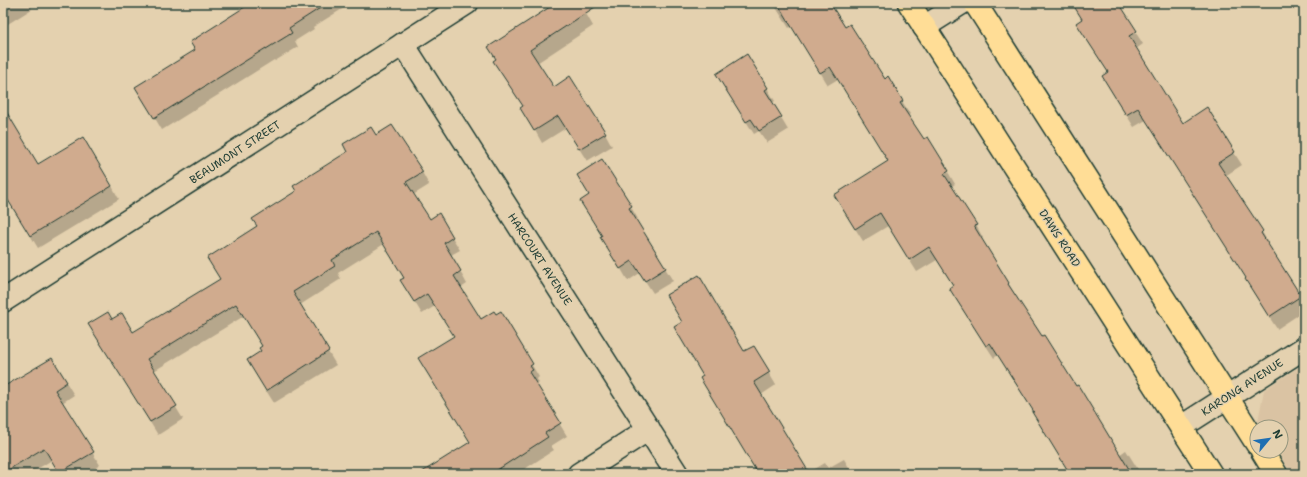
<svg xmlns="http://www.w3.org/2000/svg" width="1307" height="477" viewBox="0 0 1307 477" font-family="'Shantell Sans',sans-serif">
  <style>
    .built { fill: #dac3a3 }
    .shadow { fill: #0003 }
    .building { fill: #d0ab8e; stroke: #1f3d34 }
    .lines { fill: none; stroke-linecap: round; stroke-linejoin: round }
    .minor-casing { stroke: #1f3d34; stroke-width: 25 }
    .major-casing { stroke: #1f3d34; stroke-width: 25 }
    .minor { stroke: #e4d1af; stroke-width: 22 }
    .major { stroke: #ffdd96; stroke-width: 22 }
    .labels { text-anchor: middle; stroke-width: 3; stroke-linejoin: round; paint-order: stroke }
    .street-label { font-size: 11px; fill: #1f3d34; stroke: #e4d1af }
  </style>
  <rect width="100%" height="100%" fill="#e4d1af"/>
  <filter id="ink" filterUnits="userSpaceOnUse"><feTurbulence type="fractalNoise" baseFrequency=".025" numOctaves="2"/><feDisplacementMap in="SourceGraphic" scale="8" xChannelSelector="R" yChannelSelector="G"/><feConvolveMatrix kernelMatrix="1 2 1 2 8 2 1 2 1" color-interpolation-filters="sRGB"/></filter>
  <g filter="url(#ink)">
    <path class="built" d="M 1304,364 L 1304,474 L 1292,474 L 1277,451 L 1281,451 L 1281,427 L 1262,427 L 1258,421 L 1264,390 Z"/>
    <g class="shadow">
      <path d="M 3,3 L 29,3 L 32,9 L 3,27 Z"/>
      <path d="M 254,3 L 352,3 L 313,27 L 314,29 L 295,41 L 298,47 L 275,61 L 274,60 L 162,130 L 144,100 L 196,50 Z"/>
      <path d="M 558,3 L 580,3 L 593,26 L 537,63 L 554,88 L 605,133 L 612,146 L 587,161 L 566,128 L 542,143 L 529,120 L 524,107 L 494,62 Z"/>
      <path d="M 773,3 L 824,3 L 902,101 L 910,114 L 907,116 L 923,141 L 927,138 L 948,172 L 955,184 L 951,187 L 976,225 L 983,238 L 981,239 L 1016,296 L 1119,455 L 1126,450 L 1141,474 L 1070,474 L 1034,412 L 998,355 L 994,358 L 957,301 L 954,286 L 937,260 L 917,272 L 888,226 L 863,241 L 842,208 L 889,162 L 838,79 L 828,85 L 792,26 L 789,28 Z"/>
      <path d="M 1072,3 L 1117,3 L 1143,44 L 1136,49 L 1182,124 L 1206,109 L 1242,165 L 1225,176 L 1262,232 L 1269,244 L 1268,246 L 1300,296 L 1304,303 L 1304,311 L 1277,329 L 1253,292 L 1247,279 L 1146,120 L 1134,127 L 1110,89 L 1109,72 L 1083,20 Z"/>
      <path d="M 747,55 L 775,101 L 772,103 L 788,130 L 767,143 L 759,131 L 754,134 L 724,86 Z"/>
      <path d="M 3,111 L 38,166 L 112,186 L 119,199 L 38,248 L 3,191 Z"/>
      <path d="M 376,136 L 422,172 L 429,185 L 413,195 L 429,220 L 452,237 L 460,250 L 451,255 L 467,284 L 461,288 L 480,321 L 500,312 L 539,377 L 537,379 L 539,383 L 536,385 L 567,436 L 551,446 L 554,450 L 517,474 L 433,474 L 471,442 L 455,337 L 435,306 L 422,314 L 409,293 L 405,278 L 384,244 L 338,273 L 341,279 L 300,305 L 336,365 L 274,403 L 255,373 L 263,347 L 244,316 L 154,371 L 183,419 L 158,435 L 97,337 L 112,320 L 133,334 L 220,281 L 258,227 L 297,191 Z"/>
      <path d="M 631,207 L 638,219 L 636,220 L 673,281 L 653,293 L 640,273 L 628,281 L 589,214 Z"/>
      <path d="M 753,347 L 776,385 L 761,395 L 808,473 L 825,463 L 828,468 L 844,459 L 853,474 L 770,474 L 744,353 Z"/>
      <path d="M 52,359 L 74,395 L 62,403 L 100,465 L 86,474 L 60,474 L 52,460 L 29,474 L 6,474 L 3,470 L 3,411 Z"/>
    </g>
    <g class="building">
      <path d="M 251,3 L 328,3 L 289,28 L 292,33 L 266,49 L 266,48 L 154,118 L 135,87 L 195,50 L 190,42 Z"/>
      <path d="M 556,3 L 601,3 L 530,50 L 554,87 L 570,76 L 606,133 L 579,149 L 558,116 L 534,131 L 520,108 L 523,106 L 493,61 L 496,59 L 488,47 Z"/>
      <path d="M 777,3 L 830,3 L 845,27 L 850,24 L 885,79 L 888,76 L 903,101 L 900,103 L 924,139 L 928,137 L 949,171 L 944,174 L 977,225 L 974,226 L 1009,283 L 1008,284 L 1042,336 L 1044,335 L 1076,386 L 1078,385 L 1132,474 L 1070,474 L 1032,412 L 1034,412 L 990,343 L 986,346 L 949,288 L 953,285 L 929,247 L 909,260 L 880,213 L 855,229 L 834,195 L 888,161 L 830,67 L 820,73 Z"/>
      <path d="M 1072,3 L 1119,3 L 1137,31 L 1129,36 L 1183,123 L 1207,107 L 1235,152 L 1218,163 L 1263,231 L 1261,233 L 1301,296 L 1269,317 L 1245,279 L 1246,278 L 1138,108 L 1126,115 L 1102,76 L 1108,72 L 1076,23 L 1082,19 Z"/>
      <path d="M 747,54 L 768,88 L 765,90 L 782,117 L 759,131 L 751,119 L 746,122 L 716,74 Z"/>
      <path d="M 3,106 L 38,164 L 83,137 L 112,186 L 30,236 L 3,192 Z"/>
      <path d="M 392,125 L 423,172 L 406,182 L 430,219 L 439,213 L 453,237 L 444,243 L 461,271 L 454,276 L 481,319 L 494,311 L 496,314 L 501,311 L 533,364 L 530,366 L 533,370 L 529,372 L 561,423 L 545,433 L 548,437 L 491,474 L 419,474 L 470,442 L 418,358 L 454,336 L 427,294 L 414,302 L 400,280 L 404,278 L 376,232 L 332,260 L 335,266 L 293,292 L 329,351 L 266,391 L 247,360 L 261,351 L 259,348 L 262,346 L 236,304 L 147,359 L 177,406 L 150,422 L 88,324 L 108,312 L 112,319 L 122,313 L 133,332 L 220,279 L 207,258 L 257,226 L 252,219 L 296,191 L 293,186 L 347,152 L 343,144 L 371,127 L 376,135 Z"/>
      <path d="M 602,159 L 632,206 L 629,208 L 666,268 L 645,281 L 632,261 L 620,269 L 600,237 L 602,236 L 580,201 L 589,195 L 577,175 Z"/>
      <path d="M 699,275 L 744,351 L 754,346 L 770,372 L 754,382 L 810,474 L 758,474 L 700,378 L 703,376 L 674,327 L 682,322 L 666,295 Z"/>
      <path d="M 52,358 L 67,382 L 55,390 L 94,452 L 59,473 L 44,448 L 3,473 L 3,387 Z"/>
    </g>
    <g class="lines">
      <defs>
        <g id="minor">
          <path d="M 924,27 L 962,3"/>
          <path d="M 403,44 L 677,474"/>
          <path d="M 3,301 L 467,3"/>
          <path d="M 1181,427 L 1304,348"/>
          <path d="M 579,474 L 649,429"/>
        </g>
        <g id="major">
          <path d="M 909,3 L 1211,474"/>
          <path d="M 975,3 L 1257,444"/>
          <path d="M 1262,451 L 1276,474"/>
        </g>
      </defs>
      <use href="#minor" class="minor-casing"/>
      <use href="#major" class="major-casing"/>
      <use href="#minor" class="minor"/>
      <use href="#major" class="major"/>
    </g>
  </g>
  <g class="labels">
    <g class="street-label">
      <text transform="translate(235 152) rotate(-33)" y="4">BEAUMONT STREET</text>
      <text transform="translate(1060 238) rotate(57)" y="4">DAWS ROAD</text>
      <text transform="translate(540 259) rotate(57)" y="4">HARCOURT AVENUE</text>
      <text transform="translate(1242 387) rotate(-33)" y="4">KARONG AVENUE</text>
    </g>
  </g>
  <rect width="1307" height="477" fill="none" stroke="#e4d1af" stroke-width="16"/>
  <rect x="8" y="8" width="1291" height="461" fill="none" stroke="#1f3d34" stroke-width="1.5" filter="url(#ink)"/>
  <g transform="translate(1269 439) rotate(61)"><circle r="19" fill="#e4d1af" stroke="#95967e"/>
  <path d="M0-3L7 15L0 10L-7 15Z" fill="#1f6fb2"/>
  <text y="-6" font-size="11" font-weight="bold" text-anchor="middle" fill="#1f3d34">N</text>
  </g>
</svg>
